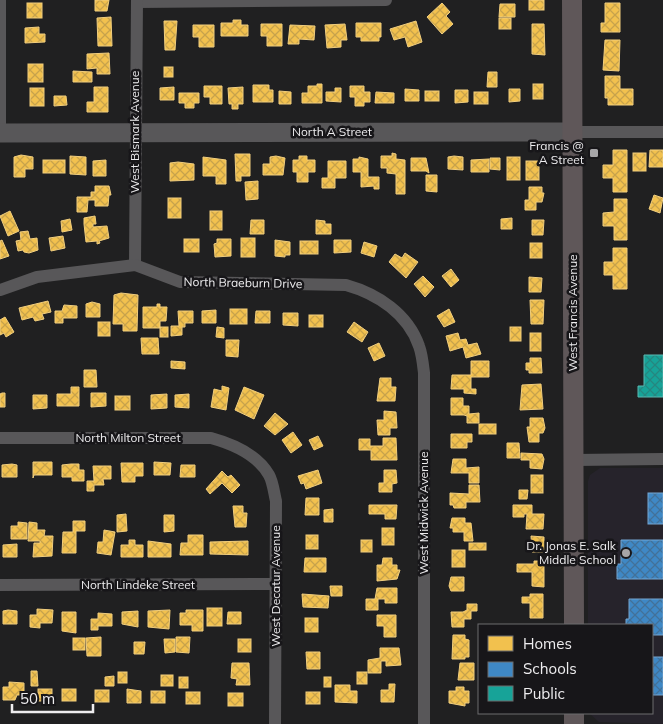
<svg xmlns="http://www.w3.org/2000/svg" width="663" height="724" viewBox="0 0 663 724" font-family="Mulish,sans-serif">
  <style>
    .built { fill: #26232b }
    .homes { fill: url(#homes-cross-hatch); stroke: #f1ce7e }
    .schools { fill: url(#schools-cross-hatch); stroke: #74a6d2 }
    .public { fill: url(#public-cross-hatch); stroke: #58b9b2 }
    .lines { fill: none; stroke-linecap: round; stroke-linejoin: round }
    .street { stroke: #585759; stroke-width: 12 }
    .secondary { stroke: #585759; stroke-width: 19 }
    .primary { stroke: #5f5759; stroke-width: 20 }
    .poi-dot { fill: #a6a5a7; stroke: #171619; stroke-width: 2 }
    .labels { text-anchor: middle; stroke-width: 5; stroke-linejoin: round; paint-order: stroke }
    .street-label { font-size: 12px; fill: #eeedef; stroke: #171619 }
    .poi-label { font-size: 12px; fill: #eeedef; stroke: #171619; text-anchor: end }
  </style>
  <defs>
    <pattern id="homes-cross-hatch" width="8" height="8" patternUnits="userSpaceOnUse" patternTransform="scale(1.25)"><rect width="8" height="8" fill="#f2c14e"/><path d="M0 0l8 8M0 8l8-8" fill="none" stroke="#c7a24c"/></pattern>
    <pattern id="schools-cross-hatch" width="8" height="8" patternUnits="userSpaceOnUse" patternTransform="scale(1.25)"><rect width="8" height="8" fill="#3f88c5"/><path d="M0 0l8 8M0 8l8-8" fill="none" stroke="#427199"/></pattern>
    <pattern id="public-cross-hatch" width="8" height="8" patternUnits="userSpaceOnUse" patternTransform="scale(1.25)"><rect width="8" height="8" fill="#17a398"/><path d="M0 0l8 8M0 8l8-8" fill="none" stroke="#258780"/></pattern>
  </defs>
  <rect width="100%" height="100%" fill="#202021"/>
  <path class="built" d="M 600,468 L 663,468 L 663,724 L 599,722 L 589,713 L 652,713 L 652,625 L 588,625 L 588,481 L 590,475 Z"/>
  <g class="homes">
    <path d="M 95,0 L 109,0 L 107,11 L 95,11 Z"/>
    <rect x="529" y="0" width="15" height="10"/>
    <rect x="27" y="3" width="15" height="15"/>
    <path d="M 442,3 L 450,12 L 446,16 L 453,24 L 442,34 L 427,17 Z"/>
    <path d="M 605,3 L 620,3 L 620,32 L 601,32 L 601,23 L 605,23 Z"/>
    <path d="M 500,4 L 515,4 L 515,17 L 499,17 Z"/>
    <path d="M 111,17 L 112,46 L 98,46 L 97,18 Z"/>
    <rect x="499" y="18" width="12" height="11"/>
    <path d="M 233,20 L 241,20 L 241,25 L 248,25 L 248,36 L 221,36 L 221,23 L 233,23 Z"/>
    <path d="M 164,21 L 177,21 L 175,50 L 165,50 Z"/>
    <path d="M 416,21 L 422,42 L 408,47 L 405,37 L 394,40 L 390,29 Z"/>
    <path d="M 356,23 L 381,23 L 381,37 L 379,37 L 379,41 L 361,41 L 361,37 L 356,37 Z"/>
    <path d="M 261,24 L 282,24 L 282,46 L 267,46 L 267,36 L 261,36 Z"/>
    <path d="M 345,24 L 347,40 L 341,40 L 341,47 L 327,48 L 325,25 Z"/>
    <path d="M 532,24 L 544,24 L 545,55 L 532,54 Z"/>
    <path d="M 193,25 L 214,25 L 214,47 L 199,47 L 199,37 L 193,37 Z"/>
    <path d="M 290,25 L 315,26 L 314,40 L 299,39 L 299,44 L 288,44 Z"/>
    <path d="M 39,27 L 39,34 L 45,34 L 45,42 L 25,43 L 25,28 Z"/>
    <path d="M 605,40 L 620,40 L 619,71 L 603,70 Z"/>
    <path d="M 109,53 L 110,74 L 97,74 L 97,68 L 87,69 L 87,54 Z"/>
    <rect x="28" y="64" width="15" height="18"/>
    <rect x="164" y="67" width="9" height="10"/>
    <path d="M 73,71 L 92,72 L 92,82 L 73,82 Z"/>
    <path d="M 488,72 L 497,72 L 497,87 L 487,87 Z"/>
    <path d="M 605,76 L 620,76 L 620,89 L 633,89 L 633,105 L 608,105 L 608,98 L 605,98 Z"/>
    <path d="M 317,84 L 322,84 L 322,103 L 302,103 L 302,93 L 308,93 L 308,86 L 317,86 Z"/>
    <rect x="533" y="84" width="10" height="15"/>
    <path d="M 253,85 L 269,85 L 269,90 L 273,90 L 273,102 L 253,102 Z"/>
    <path d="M 204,86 L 222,86 L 222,104 L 210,104 L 210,97 L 204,97 Z"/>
    <path d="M 350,86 L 364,86 L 364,92 L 370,92 L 370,102 L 364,102 L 364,106 L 355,106 L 355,97 L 350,97 Z"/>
    <path d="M 94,87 L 108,87 L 108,112 L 87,112 L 87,102 L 94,102 Z"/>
    <path d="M 174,87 L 174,100 L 160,100 L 160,88 Z"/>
    <path d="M 243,87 L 243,104 L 238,104 L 238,109 L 232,109 L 232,104 L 229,104 L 228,88 Z"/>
    <rect x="30" y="88" width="14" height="18"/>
    <path d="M 335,88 L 341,88 L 341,102 L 326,101 L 326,92 L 335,92 Z"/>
    <path d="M 405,89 L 419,90 L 419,101 L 405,101 Z"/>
    <path d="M 509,89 L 520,89 L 520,101 L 509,102 Z"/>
    <path d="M 455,90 L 468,90 L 468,102 L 455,103 Z"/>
    <path d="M 279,91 L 291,92 L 291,104 L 279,104 Z"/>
    <rect x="425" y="91" width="14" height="10"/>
    <path d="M 376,92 L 394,93 L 394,103 L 375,103 Z"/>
    <rect x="474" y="92" width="14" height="12"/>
    <path d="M 179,93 L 199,93 L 199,103 L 194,103 L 194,108 L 185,108 L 185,103 L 179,103 Z"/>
    <path d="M 54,96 L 66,96 L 67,105 L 54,106 Z"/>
    <path d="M 613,150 L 627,150 L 627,192 L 613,192 L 613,178 L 603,178 L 603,165 L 613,165 Z"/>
    <path d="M 650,150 L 663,150 L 663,167 L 649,167 Z"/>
    <path d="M 392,153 L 396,154 L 396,159 L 405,160 L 405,194 L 396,194 L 396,174 L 387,173 L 387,168 L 381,168 L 381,156 L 392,156 Z"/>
    <rect x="633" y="153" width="13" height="18"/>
    <path d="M 235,154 L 250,154 L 250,176 L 241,176 L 241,181 L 236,181 Z"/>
    <path d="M 21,155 L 33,157 L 33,169 L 25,169 L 25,177 L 14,177 L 14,157 Z"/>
    <path d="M 70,156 L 86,157 L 86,175 L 70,174 Z"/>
    <path d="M 276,156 L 285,158 L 283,175 L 263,175 L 263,164 L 270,164 L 270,157 Z"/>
    <path d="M 299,156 L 307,156 L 307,160 L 315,160 L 315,172 L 308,172 L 308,182 L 297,182 L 297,172 L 293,172 L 293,160 L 299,160 Z"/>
    <path d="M 454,156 L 463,157 L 463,170 L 448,169 L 448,157 Z"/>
    <path d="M 203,157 L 226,160 L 226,184 L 216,184 L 216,176 L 203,176 Z"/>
    <path d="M 359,157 L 368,159 L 368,177 L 379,177 L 379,189 L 374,189 L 374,186 L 361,187 L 361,172 L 353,172 L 353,159 L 359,159 Z"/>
    <rect x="507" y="157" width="13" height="23"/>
    <path d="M 411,158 L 426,158 L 429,173 L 426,171 L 411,171 Z"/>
    <path d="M 490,158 L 500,158 L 500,170 L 490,169 Z"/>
    <path d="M 489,159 L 489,172 L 471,172 L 471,160 Z"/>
    <rect x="43" y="160" width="22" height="13"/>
    <path d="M 106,160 L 106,176 L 93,176 L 93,161 Z"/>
    <path d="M 328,161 L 346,161 L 346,178 L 335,178 L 335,188 L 322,188 L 322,178 L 328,178 Z"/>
    <rect x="526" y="161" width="13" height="19"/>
    <path d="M 178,162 L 194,164 L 194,180 L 170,181 L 170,163 Z"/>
    <path d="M 426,175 L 437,175 L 437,192 L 426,191 Z"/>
    <path d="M 258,181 L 258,199 L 246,200 L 245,182 Z"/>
    <path d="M 95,186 L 109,186 L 111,195 L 109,195 L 108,206 L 95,206 L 95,200 L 88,200 L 87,212 L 77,212 L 77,197 L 91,197 L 91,192 L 95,192 Z"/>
    <path d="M 529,187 L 542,187 L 542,193 L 544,193 L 542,202 L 536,202 L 536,210 L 525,210 L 525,200 L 529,200 Z"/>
    <path d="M 654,195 L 663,198 L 660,213 L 649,209 Z"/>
    <rect x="168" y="198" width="13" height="20"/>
    <path d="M 614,199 L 627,199 L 627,240 L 614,240 L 614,226 L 603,226 L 603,213 L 614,212 Z"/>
    <path d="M 10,211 L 19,231 L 8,236 L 0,216 Z"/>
    <rect x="210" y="211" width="12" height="19"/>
    <path d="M 95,216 L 96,224 L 93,224 L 93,227 L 107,226 L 109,238 L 99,241 L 100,243 L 97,244 L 97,241 L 86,242 L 84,224 L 84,218 Z"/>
    <path d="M 512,218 L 512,229 L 501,229 L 501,219 Z"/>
    <path d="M 70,219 L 72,230 L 62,232 L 61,221 Z"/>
    <path d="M 251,220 L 264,220 L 264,234 L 250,234 Z"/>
    <path d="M 316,220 L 325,221 L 325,224 L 331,224 L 331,234 L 316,234 Z"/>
    <path d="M 532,220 L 544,220 L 543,235 L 532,235 Z"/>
    <path d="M 28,231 L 30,239 L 37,238 L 38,250 L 29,253 L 24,252 L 23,250 L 18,251 L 16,241 L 21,240 L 20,232 Z"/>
    <path d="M 63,236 L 65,248 L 51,251 L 49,238 Z"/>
    <rect x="241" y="238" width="14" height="19"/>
    <rect x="184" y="239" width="15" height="13"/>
    <path d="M 217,239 L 231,239 L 231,256 L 215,257 L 214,244 L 217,243 Z"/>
    <path d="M 2,240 L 9,256 L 0,259 L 0,241 Z"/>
    <path d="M 275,240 L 290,242 L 290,255 L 285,255 L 285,257 L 275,256 Z"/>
    <path d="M 334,240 L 351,240 L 351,252 L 334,253 Z"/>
    <rect x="300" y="241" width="18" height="13"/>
    <path d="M 364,242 L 377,246 L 374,257 L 361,253 Z"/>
    <rect x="530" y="243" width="12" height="15"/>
    <path d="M 613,248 L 627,248 L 627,289 L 613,289 L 613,275 L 604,275 L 604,262 L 613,262 Z"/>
    <path d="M 405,253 L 418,262 L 406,278 L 389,262 L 395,254 L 402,258 Z"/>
    <path d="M 451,269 L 459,280 L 451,287 L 442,276 Z"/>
    <path d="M 423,276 L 434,287 L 425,297 L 414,284 Z"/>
    <path d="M 529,277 L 542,278 L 541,292 L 529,292 Z"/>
    <path d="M 121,293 L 138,295 L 137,331 L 123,331 L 123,324 L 113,324 L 114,295 Z"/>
    <path d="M 530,300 L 544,300 L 543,324 L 531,324 Z"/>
    <path d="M 48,301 L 51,312 L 42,314 L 44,319 L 35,321 L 33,317 L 22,320 L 19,308 Z"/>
    <path d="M 92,302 L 100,304 L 100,317 L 86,317 L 86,304 Z"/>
    <path d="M 157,304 L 160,304 L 160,307 L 167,307 L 166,321 L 160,321 L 160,328 L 143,328 L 143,307 L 157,307 Z"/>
    <path d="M 64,305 L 77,306 L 77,318 L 63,318 L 63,323 L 55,323 L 55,311 L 62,311 Z"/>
    <rect x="230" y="309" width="17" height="15"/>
    <path d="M 449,309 L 455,322 L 444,327 L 437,316 Z"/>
    <path d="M 216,310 L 216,323 L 202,323 L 202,311 Z"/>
    <path d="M 178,311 L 193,311 L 193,323 L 185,323 L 185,327 L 182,327 L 182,335 L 171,336 L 171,326 L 179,326 Z"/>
    <path d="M 256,311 L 270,311 L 270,323 L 255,323 Z"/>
    <path d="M 283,313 L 298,313 L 298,326 L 283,325 Z"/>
    <rect x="309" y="315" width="14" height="12"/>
    <path d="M 5,317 L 14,332 L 6,337 L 4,333 L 0,335 L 0,320 Z"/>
    <rect x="98" y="322" width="12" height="14"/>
    <path d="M 354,322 L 368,332 L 362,342 L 347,332 Z"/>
    <rect x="160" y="327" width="8" height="10"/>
    <path d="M 217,327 L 224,328 L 224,338 L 216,337 Z"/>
    <rect x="510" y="327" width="11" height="14"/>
    <path d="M 458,333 L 460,340 L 466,339 L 468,345 L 477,343 L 481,354 L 466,358 L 463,347 L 450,351 L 446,336 Z"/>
    <rect x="530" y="333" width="11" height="18"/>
    <path d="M 141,338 L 158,338 L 159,354 L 142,354 Z"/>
    <path d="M 226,340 L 239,340 L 238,357 L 226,356 Z"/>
    <path d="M 379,343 L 385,356 L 374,361 L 368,348 Z"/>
    <path d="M 530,358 L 541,358 L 542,373 L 529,373 L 529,370 L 526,370 L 526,363 L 530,363 Z"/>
    <path d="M 171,361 L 185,362 L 185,369 L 171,368 Z"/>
    <path d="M 471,361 L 489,361 L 489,377 L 471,377 L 471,389 L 476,389 L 476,394 L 464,393 L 464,389 L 451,389 L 452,375 L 471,375 Z"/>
    <path d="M 84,370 L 96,370 L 97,387 L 84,387 Z"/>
    <path d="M 380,378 L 391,378 L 391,387 L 396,387 L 395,401 L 377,401 Z"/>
    <path d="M 541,384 L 543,409 L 520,410 L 522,385 Z"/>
    <path d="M 222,386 L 229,388 L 226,410 L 211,407 L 214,389 L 222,391 Z"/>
    <path d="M 71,387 L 79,387 L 79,406 L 57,406 L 57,394 L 71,394 Z"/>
    <path d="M 244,387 L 264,395 L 254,419 L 235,410 Z"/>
    <path d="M 2,393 L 5,393 L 5,407 L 0,407 L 0,394 Z"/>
    <path d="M 91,393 L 106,393 L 106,406 L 91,407 Z"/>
    <path d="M 167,394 L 167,408 L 151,409 L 151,395 Z"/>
    <path d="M 189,394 L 189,408 L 175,407 L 175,395 Z"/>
    <path d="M 33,395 L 47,395 L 47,408 L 33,409 Z"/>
    <rect x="115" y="396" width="15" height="14"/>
    <path d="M 451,398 L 463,398 L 463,406 L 469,406 L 469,414 L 479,413 L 479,423 L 467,423 L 467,416 L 464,415 L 451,415 Z"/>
    <path d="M 384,411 L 396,412 L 397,428 L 390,428 L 390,435 L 378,435 L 377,420 L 384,420 Z"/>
    <path d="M 275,413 L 288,424 L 275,435 L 264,426 Z"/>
    <path d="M 530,418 L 543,418 L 545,428 L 543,433 L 539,433 L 539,442 L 529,442 L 527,427 L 530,427 Z"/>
    <rect x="479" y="424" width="17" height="10"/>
    <path d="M 293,432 L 302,445 L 291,453 L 282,440 Z"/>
    <path d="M 451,434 L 472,434 L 472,442 L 467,442 L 467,448 L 451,448 Z"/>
    <path d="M 318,436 L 323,446 L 314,450 L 309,440 Z"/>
    <path d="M 383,438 L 396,438 L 397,460 L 371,460 L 371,450 L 359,450 L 359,439 L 370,439 L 370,446 L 383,446 Z"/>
    <path d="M 507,443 L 519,443 L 520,458 L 507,458 Z"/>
    <path d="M 521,453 L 542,454 L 544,459 L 542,469 L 530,468 L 530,460 L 521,460 Z"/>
    <path d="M 453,459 L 466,459 L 466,468 L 479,467 L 479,483 L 469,483 L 469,473 L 451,473 Z"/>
    <path d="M 33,462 L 52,462 L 52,475 L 34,475 L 33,478 Z"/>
    <path d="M 154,462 L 171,463 L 170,475 L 154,475 Z"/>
    <path d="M 121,463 L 143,463 L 143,476 L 135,476 L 135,482 L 122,482 Z"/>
    <path d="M 12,464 L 17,465 L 17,477 L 2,477 L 2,465 Z"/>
    <path d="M 71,464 L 79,464 L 79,470 L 84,470 L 84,481 L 72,481 L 72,477 L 62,477 L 62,465 Z"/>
    <path d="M 181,465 L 195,465 L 195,477 L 180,477 Z"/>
    <path d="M 93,466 L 111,466 L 111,479 L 103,479 L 104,485 L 94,485 L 94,491 L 87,491 L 87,481 L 94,481 Z"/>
    <path d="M 318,470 L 322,483 L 306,489 L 304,483 L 301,484 L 298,476 Z"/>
    <path d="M 384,470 L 396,470 L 397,483 L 392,484 L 392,492 L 379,492 L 379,483 L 384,483 Z"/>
    <path d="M 222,471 L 228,477 L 231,475 L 240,485 L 232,493 L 222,483 L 210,494 L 206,489 Z"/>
    <rect x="531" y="475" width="12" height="18"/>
    <path d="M 469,485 L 479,485 L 480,502 L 466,502 L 466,508 L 454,508 L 453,505 L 450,505 L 450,493 L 469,494 Z"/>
    <path d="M 519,490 L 528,490 L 527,499 L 519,499 Z"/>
    <path d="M 306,498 L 319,498 L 319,515 L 305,515 Z"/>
    <path d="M 369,505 L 397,505 L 396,519 L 385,519 L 385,514 L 369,514 Z"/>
    <path d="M 513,505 L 532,505 L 532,514 L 544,514 L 543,529 L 526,529 L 527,514 L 524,514 L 524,517 L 513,517 Z"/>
    <path d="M 233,506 L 243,506 L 243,513 L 247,513 L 246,527 L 235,527 Z"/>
    <path d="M 333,509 L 333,522 L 324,522 L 324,510 Z"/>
    <path d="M 126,514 L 127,531 L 117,532 L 117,515 Z"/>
    <path d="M 164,515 L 174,515 L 174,531 L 164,532 Z"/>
    <path d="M 452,518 L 465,518 L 465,523 L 471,523 L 473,541 L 464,541 L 464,532 L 453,532 L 453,528 L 450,528 Z"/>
    <path d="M 73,521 L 85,521 L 85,531 L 76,531 L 76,553 L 62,553 L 63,532 L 73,532 Z"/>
    <path d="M 18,522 L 27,523 L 27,539 L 11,539 L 11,526 L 18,526 Z"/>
    <path d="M 29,522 L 37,523 L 37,530 L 45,530 L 44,536 L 53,536 L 52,556 L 33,557 L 34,543 L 40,543 L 40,541 L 28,541 Z"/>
    <rect x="382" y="528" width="12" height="17"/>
    <path d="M 104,530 L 115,532 L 111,555 L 97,553 L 98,542 L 103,542 Z"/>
    <path d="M 188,535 L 203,535 L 203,555 L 180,555 L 181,543 L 188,543 Z"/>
    <rect x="306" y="535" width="12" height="14"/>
    <path d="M 531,536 L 544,537 L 544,552 L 532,552 Z"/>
    <path d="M 129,540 L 135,540 L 135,545 L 143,545 L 143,557 L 121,557 L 121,545 L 129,545 Z"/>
    <rect x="361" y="540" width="11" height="12"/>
    <path d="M 148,541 L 171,544 L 171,557 L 148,557 Z"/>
    <path d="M 248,541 L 248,555 L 210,554 L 210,542 Z"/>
    <rect x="469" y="543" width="17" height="7"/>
    <path d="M 17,544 L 17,557 L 3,557 L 3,545 Z"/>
    <rect x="452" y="550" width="13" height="17"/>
    <path d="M 305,558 L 326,558 L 326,572 L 304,572 Z"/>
    <path d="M 383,558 L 392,558 L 392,565 L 397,565 L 397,570 L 400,570 L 397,579 L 377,581 L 377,565 L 382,565 Z"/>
    <path d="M 534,561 L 544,561 L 544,587 L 532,586 L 532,572 L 517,572 L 517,564 L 534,564 Z"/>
    <path d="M 451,577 L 464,577 L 464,591 L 451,591 L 449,586 Z"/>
    <path d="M 330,586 L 342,586 L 342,596 L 331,596 Z"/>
    <path d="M 377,588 L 397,588 L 397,603 L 385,603 L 385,599 L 378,599 L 378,610 L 366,610 L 366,599 L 375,599 Z"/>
    <path d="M 302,594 L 329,596 L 328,608 L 303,607 Z"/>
    <path d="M 530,594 L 543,594 L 543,618 L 530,618 L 530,603 L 522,603 L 522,597 L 530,597 Z"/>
    <path d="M 467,604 L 477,604 L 477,611 L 471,611 L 471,619 L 464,619 L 464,627 L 452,627 L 451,612 L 463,612 L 467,610 Z"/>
    <rect x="207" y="608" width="15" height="18"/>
    <path d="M 37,609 L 53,610 L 52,623 L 40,623 L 40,628 L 30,627 L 30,615 L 37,615 Z"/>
    <path d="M 8,610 L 17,611 L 17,624 L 3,624 L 3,611 Z"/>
    <path d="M 170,610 L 169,629 L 148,627 L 148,611 Z"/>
    <path d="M 186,610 L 203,610 L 203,631 L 192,631 L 192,625 L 180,625 L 180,613 L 186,613 Z"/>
    <path d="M 138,611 L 138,627 L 122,624 L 122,612 Z"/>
    <path d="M 62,612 L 76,612 L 76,633 L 62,631 Z"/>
    <path d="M 228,612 L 241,612 L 241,624 L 227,624 Z"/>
    <path d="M 98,613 L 112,614 L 112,626 L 98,626 L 98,630 L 91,630 L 91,619 L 98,619 Z"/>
    <path d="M 377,615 L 396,615 L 396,637 L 384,637 L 384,626 L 377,626 Z"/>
    <rect x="305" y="618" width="13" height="14"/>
    <path d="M 453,635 L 465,635 L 465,639 L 469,640 L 469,657 L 465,657 L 465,659 L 452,659 Z"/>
    <path d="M 101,637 L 101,656 L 87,656 L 86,638 Z"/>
    <path d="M 176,637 L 190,637 L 189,653 L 176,652 Z"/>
    <rect x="73" y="638" width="12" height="12"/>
    <path d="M 164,639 L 175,639 L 175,652 L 165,653 Z"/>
    <rect x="238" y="639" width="13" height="13"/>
    <path d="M 134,642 L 145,642 L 144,654 L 134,654 Z"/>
    <path d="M 380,648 L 399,648 L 401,665 L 386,666 L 386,661 L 381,661 L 381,673 L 368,673 L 368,660 L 380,658 Z"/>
    <path d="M 306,652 L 320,652 L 320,669 L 307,669 Z"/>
    <path d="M 232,663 L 249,663 L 250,685 L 236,685 L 237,679 L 231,678 Z"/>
    <path d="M 460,663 L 474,663 L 474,680 L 458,680 Z"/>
    <path d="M 31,671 L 37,671 L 38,686 L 31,686 Z"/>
    <rect x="118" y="672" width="9" height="11"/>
    <rect x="357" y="672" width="10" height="12"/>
    <rect x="161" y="675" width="12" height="11"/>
    <path d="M 114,676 L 114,686 L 105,686 L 105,677 Z"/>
    <rect x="179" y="677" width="9" height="11"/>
    <rect x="324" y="677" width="7" height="10"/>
    <path d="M 9,682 L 24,683 L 24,695 L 17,695 L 15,700 L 3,700 L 3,687 L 9,687 Z"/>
    <path d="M 389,684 L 395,684 L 394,702 L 381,702 L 381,690 L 389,690 Z"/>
    <path d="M 335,685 L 350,685 L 350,691 L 357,691 L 357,703 L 335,702 Z"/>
    <path d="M 456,687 L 464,687 L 464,691 L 469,691 L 469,703 L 465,703 L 465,706 L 449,703 L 449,691 L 456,691 Z"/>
    <rect x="38" y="689" width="14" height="12"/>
    <rect x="62" y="689" width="14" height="12"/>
    <path d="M 127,689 L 141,691 L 141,703 L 127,703 Z"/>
    <rect x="95" y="690" width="14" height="12"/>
    <rect x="151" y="691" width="14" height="12"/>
    <rect x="186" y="692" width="14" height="12"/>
    <rect x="306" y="692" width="14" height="12"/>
    <rect x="228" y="693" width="15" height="13"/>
  </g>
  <g class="schools">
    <rect x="648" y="493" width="15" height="31"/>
    <path d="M 621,540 L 663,540 L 663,579 L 617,579 L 617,564 L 621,564 Z"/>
    <path d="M 629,599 L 663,599 L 663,635 L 652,635 L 652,625 L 626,625 L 626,619 L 629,619 Z"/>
    <rect x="652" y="657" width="11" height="38"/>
  </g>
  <path class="public" d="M 644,355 L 663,355 L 663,397 L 638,397 L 638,386 L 644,386 Z"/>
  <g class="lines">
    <g class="street">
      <path d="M 0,0 L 0,133"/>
      <path d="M 137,2 L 386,0"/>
      <path d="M 573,132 L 663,132"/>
      <path d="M 135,265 L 137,0"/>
      <path d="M 0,290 L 37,277 L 135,265 L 180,282 L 346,285 C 378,294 408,314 419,346 C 422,354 423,364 424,373 L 424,724"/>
      <path d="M 0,438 L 211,438 C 233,444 257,454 269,475 C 273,482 274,493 276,501 L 275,724"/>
      <path d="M 574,460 L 663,459"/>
      <path d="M 0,585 L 276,584"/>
    </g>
    <path class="secondary" d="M 0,133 L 573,132"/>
    <g class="primary">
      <path d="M 572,0 L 574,625"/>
      <path d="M 574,713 L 574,724"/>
    </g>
  </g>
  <g class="poi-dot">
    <rect x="589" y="148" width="10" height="10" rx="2.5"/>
    <circle cx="626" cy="553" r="5"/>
  </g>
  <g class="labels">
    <g class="street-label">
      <text transform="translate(135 132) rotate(-90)" y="4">West Bismark Avenue</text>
      <text x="332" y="136">North A Street</text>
      <text transform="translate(243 283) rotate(1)" y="4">North Braeburn Drive</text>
      <text transform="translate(573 313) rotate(-90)" y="4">West Francis Avenue</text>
      <text x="128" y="442">North Milton Street</text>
      <text transform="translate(424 513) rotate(-90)" y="4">West Midwick Avenue</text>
      <text x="138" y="589">North Lindeke Street</text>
      <text transform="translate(276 586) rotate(-90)" y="4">West Decatur Avenue</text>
    </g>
    <g class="poi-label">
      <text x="584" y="150">Francis @<tspan x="584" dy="14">A Street</tspan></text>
      <text x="616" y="550">Dr. Jonas E. Salk<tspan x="616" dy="14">Middle School</tspan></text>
    </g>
  </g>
  <rect x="478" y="624" width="175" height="90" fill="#171619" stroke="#6d6c6f"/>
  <rect x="488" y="636" width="25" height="15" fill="#f2c14e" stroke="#6d6c6f"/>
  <text x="523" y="649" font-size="15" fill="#eeedef">Homes</text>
  <rect x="488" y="662" width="25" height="15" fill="#3f88c5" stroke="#6d6c6f"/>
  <text x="523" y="674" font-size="15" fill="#eeedef">Schools</text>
  <rect x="488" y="686" width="25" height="15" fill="#17a398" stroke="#6d6c6f"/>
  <text x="523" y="699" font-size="15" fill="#eeedef">Public</text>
  <path d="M12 704v8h81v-8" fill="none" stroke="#eeedef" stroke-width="2.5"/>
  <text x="20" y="704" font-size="15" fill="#eeedef" stroke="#171619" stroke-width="4" paint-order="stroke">50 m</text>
</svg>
